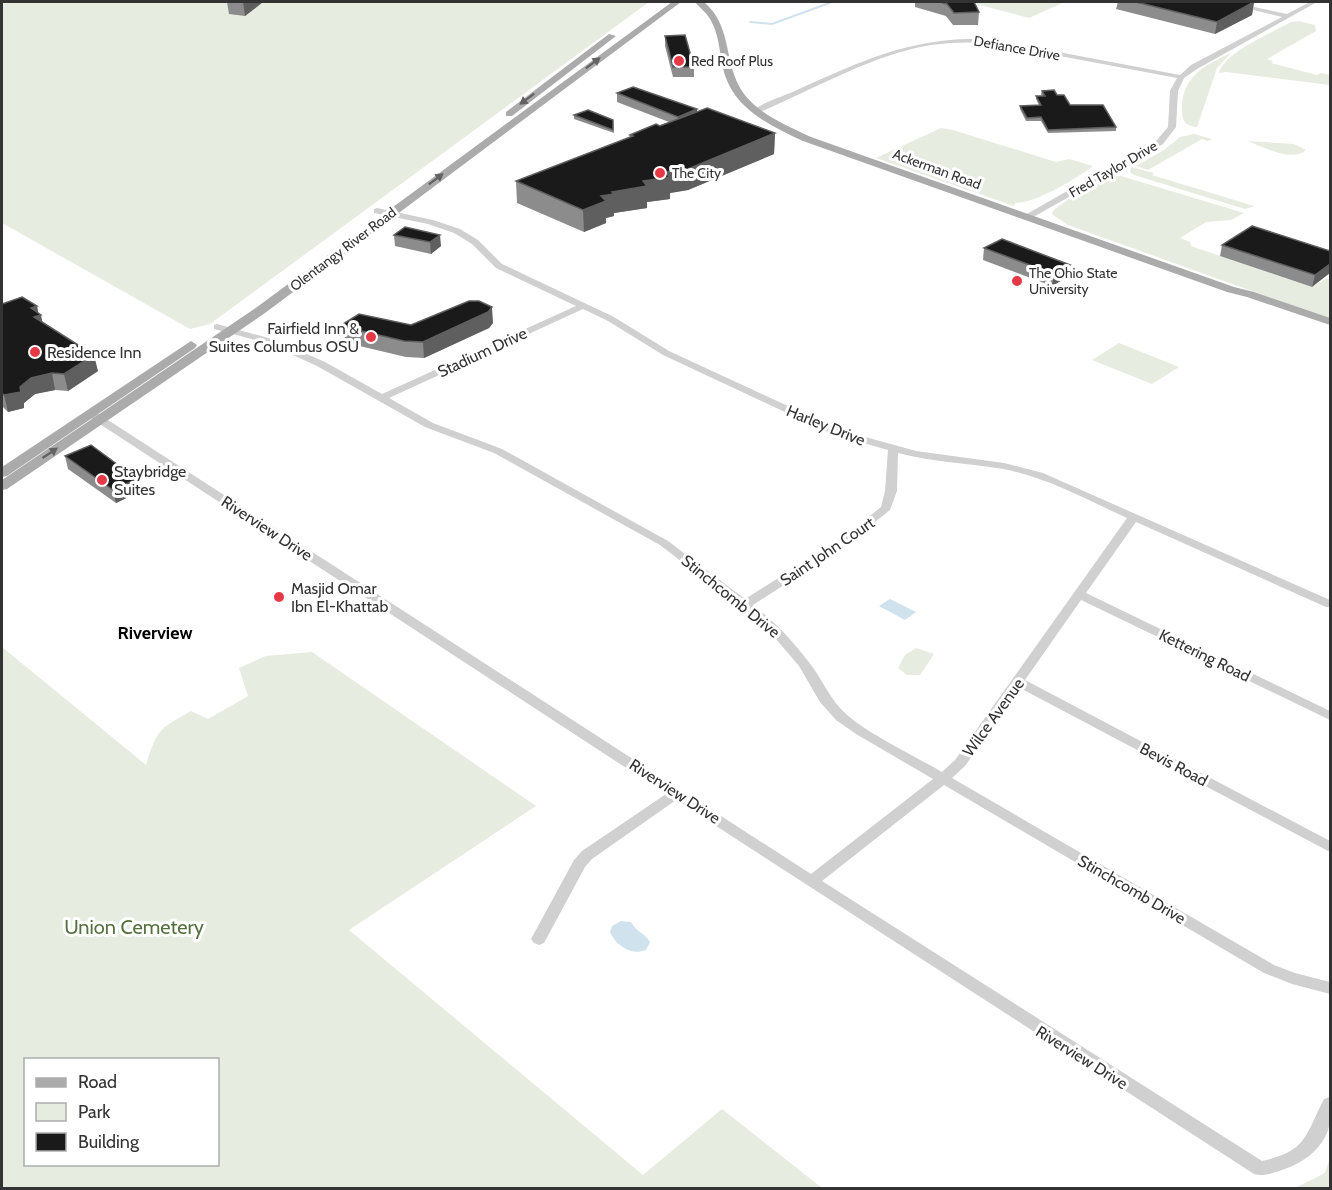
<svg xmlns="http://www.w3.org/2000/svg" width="1332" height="1190" viewBox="0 0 1332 1190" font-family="Cabin,sans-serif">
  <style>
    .green { fill: #e6ecdf; fill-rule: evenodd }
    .water { fill: #cfe2ee }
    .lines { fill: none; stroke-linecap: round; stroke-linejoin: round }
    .stream { stroke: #cfe2ee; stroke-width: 2 }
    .minor { fill: #d0d0d0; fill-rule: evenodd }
    .major { fill: #ababab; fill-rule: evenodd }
    .wall { fill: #8c8c8c }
    .shaded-wall { fill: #5f5f5f }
    .building { fill: #1a1a1a; stroke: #5f5f5f; stroke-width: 1.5 }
    .oneway { fill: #636363 }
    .poi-dot { fill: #e63946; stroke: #fff; stroke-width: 2 }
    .labels { text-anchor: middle; stroke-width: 6; stroke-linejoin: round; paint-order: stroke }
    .far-street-label { font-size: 14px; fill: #333; stroke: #fff }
    .far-poi-label { font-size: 14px; fill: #333; stroke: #fff; text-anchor: start }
    .poi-label { font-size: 16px; fill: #333; stroke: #fff; text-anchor: start }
    .street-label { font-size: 16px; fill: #333; stroke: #fff }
    .neighbourhood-label { font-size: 18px; font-weight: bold; fill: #000; stroke: #fff }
    .near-park-label { font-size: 20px; fill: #56703f; stroke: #fff }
  </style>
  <rect width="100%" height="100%" fill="#fff"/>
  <g class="green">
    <path d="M 2,2 L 649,2 L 210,324 L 190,329 L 2,223 Z"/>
    <path d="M 969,2 L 1061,2 L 1062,3 L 1029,18 Z"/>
    <path d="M 1299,21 L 1315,25 L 1316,31 L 1267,59 L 1273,61 L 1271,63 L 1317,75 L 1321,73 L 1330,75 L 1330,85 L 1226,72 L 1219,73 C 1224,52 1272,33 1291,22 Z"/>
    <path d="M 1231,53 L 1217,68 L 1197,127 C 1187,126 1183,123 1182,113 C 1180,79 1202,66 1231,53 Z"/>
    <path d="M 941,128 L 953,130 L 1056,162 L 1069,159 L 1093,166 C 1076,179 1036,203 1015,203 L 1014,206 L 876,158 Z"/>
    <path d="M 1194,134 L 1212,139 L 1208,141 L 1202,139 L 1148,170 L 1136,166 L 1164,150 L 1180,137 Z"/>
    <path d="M 1247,141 L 1294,144 L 1306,150 C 1292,163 1262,146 1247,141 Z"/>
    <path d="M 1131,167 L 1154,173 L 1152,175 L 1254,206 L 1245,209 L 1134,175 L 1130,172 Z"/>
    <path d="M 1121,176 L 1244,213 L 1231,220 L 1206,222 L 1180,238 L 1190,242 L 1191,246 L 1312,287 L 1327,278 L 1330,280 L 1330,319 L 1068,225 L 1053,215 L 1052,212 C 1065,200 1104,176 1121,176 Z"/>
    <path d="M 1119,343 L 1179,367 L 1152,384 L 1092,360 Z"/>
    <path d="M 2,647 L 146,765 C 157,729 159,729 191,711 L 208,719 L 248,696 L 239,668 L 266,656 L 312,652 L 536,806 L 349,930 L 643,1175 L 722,1109 L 822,1188 L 2,1188 ZM 26,1060 L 218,1060 L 218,1164 L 26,1164 Z"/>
    <path d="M 916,648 L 934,654 L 920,675 L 907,675 L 898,668 L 905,655 Z"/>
    <path d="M 1330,1158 L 1330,1188 L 1295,1188 L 1325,1173 Z"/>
  </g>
  <g class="water">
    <path d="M 890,599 L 916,612 L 905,620 L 879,606 Z"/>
    <path d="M 621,921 L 631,922 C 636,932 645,933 650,942 L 646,950 C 632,956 616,946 610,932 L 612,926 Z"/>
  </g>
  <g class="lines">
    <path class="stream" d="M 750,22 L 772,24 L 832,2"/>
    <g class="minor">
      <path d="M 1220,2 L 1230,2 L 1287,14 L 1310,2 L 1317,2 L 1197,69 L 1184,78 L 1178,91 L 1176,127 L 1163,144 L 1028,220 L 1024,217 L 1025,215 L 1157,140 L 1168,127 L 1170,91 L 1177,78 L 990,43 C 970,42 951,42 931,45 C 871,55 815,89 760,112 L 753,110 C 766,101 785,96 799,89 C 866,59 915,36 990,39 L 1180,75 L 1191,65 L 1282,17 Z"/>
      <path d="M 377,208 L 433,220 L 460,229 L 478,240 L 502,264 L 614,317 L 669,351 L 840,430 L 916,451 L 1004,463 L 1043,473 L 1330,600 L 1330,607 L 1326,607 L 1136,522 L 1086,593 L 1330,711 L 1330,720 L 1081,600 L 1025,680 L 1330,841 L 1330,852 L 1020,688 L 965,766 L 952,778 L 1274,965 L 1295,973 L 1330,982 L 1330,994 L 1292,984 L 1264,973 L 944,785 L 822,881 L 1262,1161 C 1307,1151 1305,1136 1324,1099 L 1330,1097 C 1330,1105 1332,1114 1330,1122 C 1326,1147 1304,1163 1282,1170 C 1273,1173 1263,1177 1254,1174 L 676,800 L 592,859 L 585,867 L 544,943 L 539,945 L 534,943 L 531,939 L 574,860 L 582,851 L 666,794 L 86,415 L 85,413 L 86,411 L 94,411 L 811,874 L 933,779 L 856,734 L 836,720 L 820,702 L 799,666 L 764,625 L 660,545 L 494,453 L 425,427 L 317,366 L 266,343 L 214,329 L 214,325 L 217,324 L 272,339 L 325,362 L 382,394 L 576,306 L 496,268 L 472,244 L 454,233 L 428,224 L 374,213 L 374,209 ZM 583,309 L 608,321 L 663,355 L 832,434 L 888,450 L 885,491 L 881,507 L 842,538 L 745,599 L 668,541 L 502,449 L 433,423 L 389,398 ZM 898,453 C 932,462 968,463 1003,469 C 1046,477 1087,500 1127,518 L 955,760 L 942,772 C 913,755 870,735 846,714 C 829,699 822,678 808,661 C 792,640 774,621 753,605 L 850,542 L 890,510 L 897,491 Z"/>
    </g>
    <g class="major">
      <path d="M 672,2 L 681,2 L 265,313 L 7,489 L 2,490 L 2,480 L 257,307 Z"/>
      <path d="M 695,2 L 704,2 C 731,25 724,57 739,86 C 753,112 785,125 811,137 L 1234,287 L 1254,292 L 1330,318 L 1330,325 L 1247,297 L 1227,292 L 803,141 C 773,127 738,111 726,78 C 719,59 721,37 710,19 C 706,12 700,8 695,2 Z"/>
      <path d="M 609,34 L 616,36 L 512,116 L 506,116 L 506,112 Z"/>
      <path d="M 191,341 L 197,345 L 195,348 L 7,476 L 2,477 L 2,467 Z"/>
    </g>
  </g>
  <g class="wall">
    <path d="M 227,2 L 263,2 L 245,16 L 229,14 Z"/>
    <path d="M 915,2 L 974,2 L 979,12 L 978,25 L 953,25 L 946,16 L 915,7 Z"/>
    <path d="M 1118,2 L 1254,2 L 1252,15 L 1215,34 L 1116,9 Z"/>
    <path d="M 665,36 L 694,67 L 694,77 L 673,77 L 665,46 Z"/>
    <path d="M 1042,91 L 1057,95 L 1070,105 L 1116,127 L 1116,131 L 1048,133 L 1041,121 L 1026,121 L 1020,109 L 1020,106 L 1039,105 L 1036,99 L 1036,96 L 1042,96 L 1041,94 Z"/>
    <path d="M 617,93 L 697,112 L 775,133 L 774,154 L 688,190 L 670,193 L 670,199 L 647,202 L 647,208 L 614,213 L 614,216 L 606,218 L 606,223 L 584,232 L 517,203 L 516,181 L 630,137 L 630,135 L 669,122 L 617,102 Z"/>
    <path d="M 574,115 L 613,120 L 614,133 L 574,119 Z"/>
    <path d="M 405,227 L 441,246 L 431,254 L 395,246 L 394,235 Z"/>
    <path d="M 1222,245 L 1330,251 L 1312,287 L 1220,256 Z"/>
    <path d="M 984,248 L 1070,265 L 1069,276 L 1052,286 L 983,260 Z"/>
    <path d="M 2,304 L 37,306 L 38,313 L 43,323 L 98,371 L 68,391 L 55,390 L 35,394 L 24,403 L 24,408 L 8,412 L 2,406 Z"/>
    <path d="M 493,323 L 489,328 L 424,358 L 406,357 L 351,344 L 345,340 L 343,324 L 411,325 Z"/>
    <path d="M 65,456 L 139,492 L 116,503 L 68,469 Z"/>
  </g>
  <g class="shaded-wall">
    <path d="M 243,2 L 263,2 L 245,16 Z"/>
    <path d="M 1254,2 L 1252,15 L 1215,34 L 1217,22 Z"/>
    <path d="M 697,109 L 697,119 L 678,126 L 678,117 Z"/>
    <path d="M 775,133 L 774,154 L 688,190 L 670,193 L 670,199 L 647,202 L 647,208 L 614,213 L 614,216 L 606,218 L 606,223 L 584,232 L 583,210 L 601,196 L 665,172 Z"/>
    <path d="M 440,235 L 441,246 L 431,254 L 430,242 Z"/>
    <path d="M 1330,264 L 1330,273 L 1312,287 L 1315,275 Z"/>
    <path d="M 1070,265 L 1069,276 L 1052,286 L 1054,274 Z"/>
    <path d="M 37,306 L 39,316 L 41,315 L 44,330 L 38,333 L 31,308 Z"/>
    <path d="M 492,307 L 493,323 L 489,328 L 424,358 L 423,342 Z"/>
    <path d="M 94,355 L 98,371 L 68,391 L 64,374 Z"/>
    <path d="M 52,373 L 55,390 L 35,394 L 24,403 L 24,408 L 8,412 L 4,395 L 20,387 L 31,378 Z"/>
    <path d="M 137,479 L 139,492 L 116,503 L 113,490 Z"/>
  </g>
  <g class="building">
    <path d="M 940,2 L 974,2 L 979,12 L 954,13 L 947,4 Z"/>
    <path d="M 1136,2 L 1254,2 L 1217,22 Z"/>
    <path d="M 685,35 L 694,67 L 673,67 L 665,36 Z"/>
    <path d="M 633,87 L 697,109 L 678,117 L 617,93 Z"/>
    <path d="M 1054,90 L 1057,95 L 1064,95 L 1070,105 L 1103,105 L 1116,127 L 1048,130 L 1041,117 L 1027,118 L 1020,106 L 1041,105 L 1036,96 L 1045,96 L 1042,91 Z"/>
    <path d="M 707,108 L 775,133 L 688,169 L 665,172 L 670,177 L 643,181 L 647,186 L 612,192 L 614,194 L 601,196 L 606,201 L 583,210 L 516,181 L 633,136 L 630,135 L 656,124 L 660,126 Z"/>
    <path d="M 588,110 L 613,120 L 613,130 L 574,115 Z"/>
    <path d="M 1252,226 L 1330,251 L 1330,264 L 1315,275 L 1222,245 Z"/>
    <path d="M 405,227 L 440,235 L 430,242 L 394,235 Z"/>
    <path d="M 1002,239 L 1070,265 L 1054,274 L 984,248 Z"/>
    <path d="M 22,297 L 37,306 L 31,308 L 41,315 L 34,317 L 94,355 L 64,374 L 52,373 L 31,378 L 20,387 L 21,392 L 4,395 L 2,393 L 2,304 Z"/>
    <path d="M 469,301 L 479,301 L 492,307 L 488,312 L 423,342 L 404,341 L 349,328 L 343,324 L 359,314 L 411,325 Z"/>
    <path d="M 91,445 L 137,479 L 113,490 L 65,456 Z"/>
  </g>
  <defs><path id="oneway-solid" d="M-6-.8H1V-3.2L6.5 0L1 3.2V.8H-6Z" transform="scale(1.5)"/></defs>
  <g class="oneway">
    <use href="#oneway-solid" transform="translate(593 63) rotate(-37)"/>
    <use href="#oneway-solid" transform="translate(527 99) rotate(143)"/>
    <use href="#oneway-solid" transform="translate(436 179) rotate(-37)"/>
    <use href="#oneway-solid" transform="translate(50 453) rotate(-34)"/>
  </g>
  <g class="poi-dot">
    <circle cx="679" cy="61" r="6"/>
    <circle cx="660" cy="173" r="6"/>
    <circle cx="1017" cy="281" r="6"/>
    <circle cx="371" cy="337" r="6"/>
    <circle cx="35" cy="352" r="6"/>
    <circle cx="102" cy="480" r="6"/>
    <circle cx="279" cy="597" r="6"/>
  </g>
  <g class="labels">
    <g class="far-street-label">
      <text transform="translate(1017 48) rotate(10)" y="5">Defiance Drive</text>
      <text transform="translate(937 169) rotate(20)" y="5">Ackerman Road</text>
      <text transform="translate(1113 169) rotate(-30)" y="5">Fred Taylor Drive</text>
      <text transform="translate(343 249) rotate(-37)" y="5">Olentangy River Road</text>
    </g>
    <g class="far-poi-label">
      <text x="691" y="66">Red Roof Plus</text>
      <text x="672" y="178">The City</text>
      <text x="1029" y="278">The Ohio State<tspan x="1029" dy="16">University</tspan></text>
    </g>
    <g class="poi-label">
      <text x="359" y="334" text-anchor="end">Fairfield Inn &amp;<tspan x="359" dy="18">Suites Columbus OSU</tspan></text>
      <text x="47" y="358">Residence Inn</text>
      <text x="114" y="477">Staybridge<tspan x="114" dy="18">Suites</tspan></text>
      <text x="291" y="594">Masjid Omar<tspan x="291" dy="18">Ibn El-Khattab</tspan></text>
    </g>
    <g class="street-label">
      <text transform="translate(482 352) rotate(-25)" y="6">Stadium Drive</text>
      <text transform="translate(826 425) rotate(22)" y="6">Harley Drive</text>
      <text transform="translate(267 528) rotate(33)" y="6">Riverview Drive</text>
      <text transform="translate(827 551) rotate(-34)" y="6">Saint John Court</text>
      <text transform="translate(731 596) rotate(39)" y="6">Stinchcomb Drive</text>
      <text transform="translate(1205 655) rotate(26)" y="6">Kettering Road</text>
      <text transform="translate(993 717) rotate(-54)" y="6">Wilce Avenue</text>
      <text transform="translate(1174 764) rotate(28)" y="6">Bevis Road</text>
      <text transform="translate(675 791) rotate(33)" y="6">Riverview Drive</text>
      <text transform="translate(1132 889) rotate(30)" y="6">Stinchcomb Drive</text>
      <text transform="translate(1082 1057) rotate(32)" y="6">Riverview Drive</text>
    </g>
    <g class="neighbourhood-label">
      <text x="155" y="639">Riverview</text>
    </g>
    <g class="near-park-label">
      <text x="134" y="934">Union Cemetery</text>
    </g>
  </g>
  <rect width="1332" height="1190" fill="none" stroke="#333333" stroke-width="6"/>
  <rect x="24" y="1058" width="195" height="108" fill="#ffffff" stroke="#adadad" stroke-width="1.5"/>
  <rect x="36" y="1078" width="30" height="9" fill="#ababab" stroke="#adadad" stroke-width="1.5"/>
  <text x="78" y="1088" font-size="18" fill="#333333">Road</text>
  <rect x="36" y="1103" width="30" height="18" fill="#e6ecdf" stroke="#adadad" stroke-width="1.5"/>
  <text x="78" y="1118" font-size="18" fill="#333333">Park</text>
  <rect x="36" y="1133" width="30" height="18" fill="#1a1a1a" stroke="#adadad" stroke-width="1.5"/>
  <text x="78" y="1148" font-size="18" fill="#333333">Building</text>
</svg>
